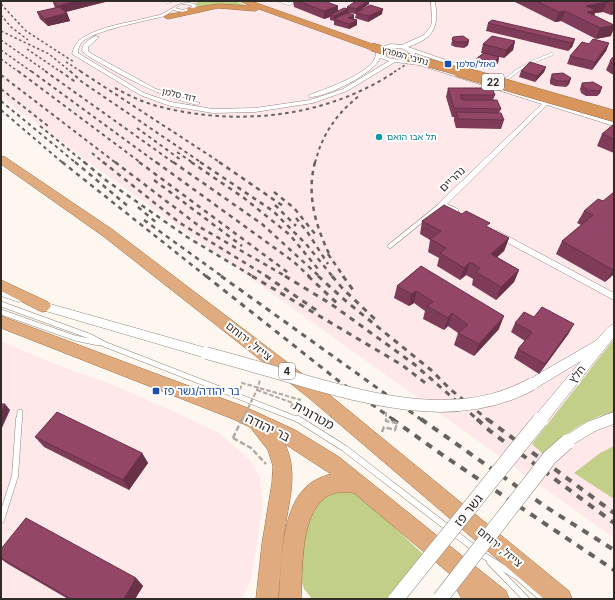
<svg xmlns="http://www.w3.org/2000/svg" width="615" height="600" viewBox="0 0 615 600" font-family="Inter,'Noto Sans Hebrew',sans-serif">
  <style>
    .industrial { fill: #fee8ea }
    .green { fill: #c2cf88 }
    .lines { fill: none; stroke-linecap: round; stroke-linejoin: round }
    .service-far4-casing { stroke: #92897e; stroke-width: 3 }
    .service-far3-casing { stroke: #92897e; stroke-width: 3.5 }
    .service-far2-casing { stroke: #92897e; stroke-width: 5 }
    .service-far1-casing { stroke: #92897e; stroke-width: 6 }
    .service-casing { stroke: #92897e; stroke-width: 7 }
    .minor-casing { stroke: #92897e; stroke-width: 1 }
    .tertiary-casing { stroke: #92897e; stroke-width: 1 }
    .trunk-casing { stroke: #9d714a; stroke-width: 1 }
    .motorway-casing { stroke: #9d714a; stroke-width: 1 }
    .path-far1 { stroke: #afa9a3; stroke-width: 2; stroke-dasharray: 4.5 2; stroke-linecap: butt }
    .path { stroke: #afa9a3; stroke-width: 2.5; stroke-dasharray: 5.5 2.5; stroke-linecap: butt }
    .service-far4 { stroke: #fff; stroke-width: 2.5 }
    .service-far3 { stroke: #fff; stroke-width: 3 }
    .service-far2 { stroke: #fff; stroke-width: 4 }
    .service-far1 { stroke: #fff; stroke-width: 5 }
    .service { stroke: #fff; stroke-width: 6 }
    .minor { fill: #fff; fill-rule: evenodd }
    .tertiary { fill: #fff; fill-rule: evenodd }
    .trunk { fill: #e0ab7e; fill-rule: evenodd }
    .motorway { fill: #d8965d; fill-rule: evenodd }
    .rail-far4 { stroke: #67625d; stroke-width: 1.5; stroke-dasharray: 2.5 2.5; stroke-linecap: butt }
    .rail-far3 { stroke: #67625d; stroke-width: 2; stroke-dasharray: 3.5 3.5; stroke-linecap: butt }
    .rail-far2 { stroke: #67625d; stroke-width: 2.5; stroke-dasharray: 4.5 4.5; stroke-linecap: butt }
    .rail-far1 { stroke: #67625d; stroke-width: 3; stroke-dasharray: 5.5 5.5; stroke-linecap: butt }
    .rail { stroke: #67625d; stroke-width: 4; stroke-dasharray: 7 7; stroke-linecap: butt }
    .tertiary-bridge-far1-casing { stroke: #92897e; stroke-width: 13; stroke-linecap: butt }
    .tertiary-bridge-casing { stroke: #92897e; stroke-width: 16; stroke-linecap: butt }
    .motorway-bridge-far1-casing { stroke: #9d714a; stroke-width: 9; stroke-linecap: butt }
    .motorway-bridge-casing { stroke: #9d714a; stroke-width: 12; stroke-linecap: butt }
    .path-bridge-far1 { stroke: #afa9a3; stroke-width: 2; stroke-dasharray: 4.5 2; stroke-linecap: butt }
    .path-bridge { stroke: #afa9a3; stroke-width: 2.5; stroke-dasharray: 5.5 2.5; stroke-linecap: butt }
    .tertiary-bridge-far1 { stroke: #fff; stroke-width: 12 }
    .tertiary-bridge { stroke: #fff; stroke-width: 15 }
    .motorway-bridge-far1 { stroke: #d8965d; stroke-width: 8 }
    .motorway-bridge { stroke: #d8965d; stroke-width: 11 }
    .wall { fill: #7f3c59 }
    .shaded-wall { fill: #683148 }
    .building { fill: #944667; stroke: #683148 }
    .transit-dot { fill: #1a4fb4; stroke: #fff; stroke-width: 1.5 }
    .culture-dot { fill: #0f9aa8; stroke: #fff; stroke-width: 1.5 }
    .labels { text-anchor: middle; stroke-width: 4; stroke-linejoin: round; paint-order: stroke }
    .far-street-label { font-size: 9px; fill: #2f2b27; stroke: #fff }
    .far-transit-label { font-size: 9px; fill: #164399; stroke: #fff; text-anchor: start }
    .far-culture-label { font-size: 9px; fill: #0d838f; stroke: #fff; text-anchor: start }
    .shield { fill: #fff; stroke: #6d6b68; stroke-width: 1 }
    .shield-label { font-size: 10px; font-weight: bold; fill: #2f2b27 }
    .street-label { font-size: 11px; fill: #2f2b27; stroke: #fff }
    .transit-label { font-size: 11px; fill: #164399; stroke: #fff; text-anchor: start }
    .near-street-label { font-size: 13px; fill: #2f2b27; stroke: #fff }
  </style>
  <rect width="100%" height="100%" fill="#fef7f0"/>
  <g class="industrial">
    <path d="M 1,1 L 614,1 L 614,538 L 84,159 L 1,97 Z"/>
    <path d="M 1,341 L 52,363 L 116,386 L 177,413 L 219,433 L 251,461 L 260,478 L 262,496 L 262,513 L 251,579 L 242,599 L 1,599 Z"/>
  </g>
  <g class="green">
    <path d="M 200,1 L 235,1 L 245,5 L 199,7 L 195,3 Z"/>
    <path d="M 614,339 L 614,412 C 587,417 563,435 543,454 L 532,444 Z"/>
    <path d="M 614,446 L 614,499 L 574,473 L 600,453 Z"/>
    <path d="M 352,488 L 424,555 L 387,599 L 312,599 L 304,589 L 301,579 L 305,524 L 326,492 Z"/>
  </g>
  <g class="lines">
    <defs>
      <g id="service-far4">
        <path d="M 280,1 L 289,4 L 294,1"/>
        <path d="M 167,2 L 171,1"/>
        <path d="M 515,72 L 532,62 L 552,54"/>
      </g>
      <path id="service-far3" d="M 504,81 L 517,71"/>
      <path id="service-far2" d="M 390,246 L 442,204"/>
      <g id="service-far1">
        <path d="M 1,304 L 89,336 L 104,344 L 299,420"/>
        <path d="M 1,312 L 75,338 L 99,343"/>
        <path d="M 19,420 L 20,412"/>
      </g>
      <g id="service">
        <path d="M 298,419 L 344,448 L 483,555 L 524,581"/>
        <path d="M 1,520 L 15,476 L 19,419"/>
        <path d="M 490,562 L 526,599"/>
        <path d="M 521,580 L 543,599"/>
      </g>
      <g id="minor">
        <path d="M 431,1 L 435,1 C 439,28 434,38 408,47 L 472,69 L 467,70 L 415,53 L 415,56 L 408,61 L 422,63 L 614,122 L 614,126 L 547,105 L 447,204 L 458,209 L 458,213 L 455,213 L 438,204 L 542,104 L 419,65 L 395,62 L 347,91 L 313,103 L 255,112 L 213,113 L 170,106 L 140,95 L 72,54 C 74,46 77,41 84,37 C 102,26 127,23 147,18 C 152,16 158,16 162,14 C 174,8 180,0 195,4 L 197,9 L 183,12 L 173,10 L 165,16 C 146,21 95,30 82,42 C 79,46 78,49 78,53 L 144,93 L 171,102 L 213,109 L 255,108 L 310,100 L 343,89 L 389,61 L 380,58 C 375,73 325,98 309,97 L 309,95 C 326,89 365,75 374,60 C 376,57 376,51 377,48 L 391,44 L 402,45 L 424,35 L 431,26 L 432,20 ZM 183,4 L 191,5 L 192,7 L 183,10 L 175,8 ZM 391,48 C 399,48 406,47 410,55 C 402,62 389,60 381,54 L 381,50 Z"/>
        <path d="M 95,36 L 99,37 L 88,47 L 88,51 L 92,54 L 156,89 L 200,103 L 197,105 C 156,95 124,77 88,56 L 82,51 C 82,43 89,40 95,36 Z"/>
        <path d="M 498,231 L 614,293 L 614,300 L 495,236 L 494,234 L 495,232 Z"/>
      </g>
      <g id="tertiary">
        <path d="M 1,288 L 23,295 L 24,298 L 23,301 L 19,302 L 1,296 Z"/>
        <path d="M 36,300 L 206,348 L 210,350 L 212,353 L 210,356 L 206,358 L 32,307 L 30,304 L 32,301 Z"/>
        <path d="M 614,324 L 614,337 L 545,424 L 540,426 L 535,424 L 533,420 L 535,416 L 581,361 L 536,388 L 532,389 L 528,388 L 526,384 L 528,380 L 592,343 C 601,339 604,328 614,324 Z"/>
        <path d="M 614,412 L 614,424 L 597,430 L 567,448 L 562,446 L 560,442 L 562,438 L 587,422 Z"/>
      </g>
      <g id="trunk">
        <path d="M 1,156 L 5,157 L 113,230 L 321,388 L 569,591 L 572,599 L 544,599 L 309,398 L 103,236 L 1,164 Z"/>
        <path d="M 1,280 L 48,302 L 51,306 L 48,310 L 43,312 L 38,310 L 1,291 Z"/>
        <path d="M 1,316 L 245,407 L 295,430 L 339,457 L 506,591 L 509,599 L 462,599 L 453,583 L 450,574 L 354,493 C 298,482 303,564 301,599 L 279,599 C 281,567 281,513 304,489 C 311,481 321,477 331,474 L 285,444 C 299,474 288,503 284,535 C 281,556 280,577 278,599 L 256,599 L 262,544 L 272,483 L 273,466 L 268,450 L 250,427 L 233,419 L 1,328 Z"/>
      </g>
      <path id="motorway" d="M 240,1 L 251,1 L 375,45 L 377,47 L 372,50 L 369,49 L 259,9 L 255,11 L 218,8 L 168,19 L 164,17 L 165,15 L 187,11 L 188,8 L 191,8 L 218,4 L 251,6 Z"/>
    </defs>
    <use href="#service-far4" class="service-far4-casing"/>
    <use href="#service-far3" class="service-far3-casing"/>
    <use href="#service-far2" class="service-far2-casing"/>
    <use href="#service-far1" class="service-far1-casing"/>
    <use href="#service" class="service-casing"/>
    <use href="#minor" class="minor-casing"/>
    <use href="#tertiary" class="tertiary-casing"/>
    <use href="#trunk" class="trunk-casing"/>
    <use href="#motorway" class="motorway-casing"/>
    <g class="path-far1">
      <path d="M 240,390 L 242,383 L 301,400"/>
      <path d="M 257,390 L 293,403 L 291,407 L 289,406"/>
      <path d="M 316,412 L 318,418 L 321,420"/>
    </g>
    <g class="path">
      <path d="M 319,419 L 332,429"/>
      <path d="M 382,432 L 384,427 L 395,430 L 397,423"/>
      <path d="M 233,438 L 251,448 L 266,464"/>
    </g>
    <use href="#service-far4" class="service-far4"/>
    <use href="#service-far3" class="service-far3"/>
    <use href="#service-far2" class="service-far2"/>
    <use href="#service-far1" class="service-far1"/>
    <use href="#service" class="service"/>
    <use href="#minor" class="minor"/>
    <use href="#tertiary" class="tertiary"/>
    <use href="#trunk" class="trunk"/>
    <use href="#motorway" class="motorway"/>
    <g class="rail-far4">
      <path d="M 1,4 L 26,31 L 74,62"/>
      <path d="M 1,15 L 11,27 L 28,40"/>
      <path d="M 1,31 L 49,54 L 71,72"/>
      <path d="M 1,40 L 47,72"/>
      <path d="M 27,49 L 61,72"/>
      <path d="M 1,50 L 32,72"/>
      <path d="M 1,59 L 19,72"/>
      <path d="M 66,62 L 82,72"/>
      <path d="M 394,72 L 407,64"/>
    </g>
    <g class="rail-far3">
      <path d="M 18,71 L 141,163"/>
      <path d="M 31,71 L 157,163"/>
      <path d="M 45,71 L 174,163"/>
      <path d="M 60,71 L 77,83"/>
      <path d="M 70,71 L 82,82 L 202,163"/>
      <path d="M 80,71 L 221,163"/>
      <path d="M 1,75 L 116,163"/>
      <path d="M 115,88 C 128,95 142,102 157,106 C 237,127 326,118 396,71"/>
      <path d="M 1,89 L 48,126"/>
      <path d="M 1,101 L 76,163"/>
      <path d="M 1,110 L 63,163"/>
      <path d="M 40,126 L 85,163"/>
      <path d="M 137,128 L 181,160"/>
      <path d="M 177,152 L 193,163"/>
      <path d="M 92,153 L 104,163"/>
      <path d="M 315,163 C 322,135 336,114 359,96"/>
    </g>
    <g class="rail-far2">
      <path d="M 62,162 L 207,277"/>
      <path d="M 75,162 L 129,207"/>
      <path d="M 84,162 L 107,181 L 187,237 L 254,277"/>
      <path d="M 103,162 L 180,223 L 268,277"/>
      <path d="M 115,162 L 203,229 L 287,277"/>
      <path d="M 139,162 L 290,274"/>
      <path d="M 156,162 L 294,262 L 310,277"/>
      <path d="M 173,162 L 262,224 L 320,277"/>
      <path d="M 191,162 L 244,198 L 290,235 L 318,269"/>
      <path d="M 200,162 L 273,211 L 306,244 L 333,277"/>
      <path d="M 219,162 L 283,206"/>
      <path d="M 315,162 C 306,196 316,227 331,258"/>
      <path d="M 154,180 L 242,246"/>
      <path d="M 274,192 L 294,208 L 315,234"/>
      <path d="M 275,205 L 296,226"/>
      <path d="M 138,207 L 158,224"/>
      <path d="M 296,218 L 308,233 L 328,264"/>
      <path d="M 144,220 L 223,277"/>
      <path d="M 328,254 L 344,277"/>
    </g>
    <g class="rail-far1">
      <path d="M 206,276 L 340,382 L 394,420"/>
      <path d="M 221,276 L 422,420"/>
      <path d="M 252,276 L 402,365 L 428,385"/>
      <path d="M 266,276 L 319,312"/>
      <path d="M 285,276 L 331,304 L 414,364 L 478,420"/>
      <path d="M 308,276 L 339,305"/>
      <path d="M 318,276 L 347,302 L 431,370 L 450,389 L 488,420"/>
      <path d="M 332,276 L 343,289 L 377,321"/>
      <path d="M 343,276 L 355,293"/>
    </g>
    <g class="rail">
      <path d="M 392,419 L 444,456 L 614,570"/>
      <path d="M 421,419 L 546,507 L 614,550"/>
      <path d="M 477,419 L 490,431 L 614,523"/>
      <path d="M 487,419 L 614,513"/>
    </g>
    <defs>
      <path id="tertiary-bridge-far1" d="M 206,353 C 240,362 274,372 308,382 C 380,402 462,423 532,384"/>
      <g id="tertiary-bridge">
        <path d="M 396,599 L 540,420"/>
        <path d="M 440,599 L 550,457 L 567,442"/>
      </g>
      <path id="motorway-bridge-far1" d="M 372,47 L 461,72"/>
      <path id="motorway-bridge" d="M 458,71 L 614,116"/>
    </defs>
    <use href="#tertiary-bridge-far1" class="tertiary-bridge-far1-casing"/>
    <use href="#tertiary-bridge" class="tertiary-bridge-casing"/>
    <use href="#motorway-bridge-far1" class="motorway-bridge-far1-casing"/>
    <use href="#motorway-bridge" class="motorway-bridge-casing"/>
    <g class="path-bridge-far1">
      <path d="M 386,412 L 386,420"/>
      <path d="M 242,420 L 257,390 L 260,380"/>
    </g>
    <g class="path-bridge">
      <path d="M 386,419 L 386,421 L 397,423"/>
      <path d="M 233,438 L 242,419"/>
    </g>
    <use href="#tertiary-bridge-far1" class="tertiary-bridge-far1"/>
    <use href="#tertiary-bridge" class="tertiary-bridge"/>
    <use href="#motorway-bridge-far1" class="motorway-bridge-far1"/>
    <use href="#motorway-bridge" class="motorway-bridge"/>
  </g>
  <g class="wall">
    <path d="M 58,1 L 105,1 L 105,2 L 66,12 L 67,13 L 70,21 L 48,26 L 40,19 L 37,12 L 55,8 L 53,2 Z"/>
    <path d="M 293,1 L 324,1 L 338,11 L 347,9 L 347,7 L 369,4 L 362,9 L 382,14 L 368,22 L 355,18 L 356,14 L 348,13 L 354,19 L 357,20 L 357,25 L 349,29 L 334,25 L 334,21 L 330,20 L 330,17 L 324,19 L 294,7 Z"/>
    <path d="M 513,1 L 614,1 L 614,14 L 611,15 L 603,12 L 595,13 L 594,16 L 611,36 L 596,39 L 561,21 L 555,22 Z"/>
    <path d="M 488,23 L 575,39 L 572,47 L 568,51 L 486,31 Z"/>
    <path d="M 453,37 L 469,40 L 468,45 L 464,48 L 455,47 L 451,45 Z"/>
    <path d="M 515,41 L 513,50 L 504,58 L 499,57 L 498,63 L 491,69 L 475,65 L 476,59 L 483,53 L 481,53 L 483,44 Z"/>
    <path d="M 609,43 L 606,51 L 592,70 L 567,64 L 570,56 L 589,44 Z"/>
    <path d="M 614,57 L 614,75 L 610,73 L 606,70 L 610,61 Z"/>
    <path d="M 546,67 L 544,72 L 535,82 L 519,77 L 521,71 Z"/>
    <path d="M 552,74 L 571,78 L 569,84 L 566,87 L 555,86 L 550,84 L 550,80 Z"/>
    <path d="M 582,83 L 602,87 L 600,93 L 597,96 L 586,96 L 581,93 L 580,89 Z"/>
    <path d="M 448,88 L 495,95 L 493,100 L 501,109 L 499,113 L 504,120 L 501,129 L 456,128 L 454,121 L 454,117 L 452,117 L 446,97 Z"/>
    <path d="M 614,124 L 614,153 L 597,146 L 602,134 Z"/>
    <path d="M 603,201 L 614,274 L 605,282 L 556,254 L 562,241 L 581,225 L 577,223 L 584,211 Z"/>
    <path d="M 462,214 L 509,238 L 504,251 L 497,257 L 519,270 L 514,282 L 496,300 L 472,285 L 473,279 L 466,275 L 460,280 L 437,266 L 439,258 L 428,252 L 430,240 L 420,234 L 422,221 Z"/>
    <path d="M 421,266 L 499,329 L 474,356 L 454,345 L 458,333 L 448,326 L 444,330 L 423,319 L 425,311 L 414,303 L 409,306 L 394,298 L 397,286 Z"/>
    <path d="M 534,317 L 569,333 L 539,374 L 514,358 L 518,349 L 525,341 L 511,332 L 515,323 Z"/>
    <path d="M 35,437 L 142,453 L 148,463 L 129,490 L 44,447 Z"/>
    <path d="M 1,549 L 136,578 L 143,586 L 135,599 L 68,599 L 8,564 L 1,559 Z"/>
  </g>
  <g class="shaded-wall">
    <path d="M 77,1 L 105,1 L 105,2 L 61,13 L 58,6 Z"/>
    <path d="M 367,1 L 369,1 L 369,4 L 357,13 L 356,13 L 356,9 Z"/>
    <path d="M 607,2 L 603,12 L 595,13 L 592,21 L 587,22 L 586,6 Z"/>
    <path d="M 338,6 L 338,14 L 330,15 L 330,17 L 324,19 L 324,11 Z"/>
    <path d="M 614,7 L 614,14 L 611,15 Z"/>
    <path d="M 348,9 L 348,15 L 334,19 L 334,16 Z"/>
    <path d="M 383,9 L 382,14 L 368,22 L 369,16 Z"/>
    <path d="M 565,11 L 561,21 L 555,22 L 559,12 Z"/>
    <path d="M 67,13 L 70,21 L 48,26 L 45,19 Z"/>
    <path d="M 354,15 L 354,20 L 348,18 Z"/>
    <path d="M 357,20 L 357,25 L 349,29 L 349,24 Z"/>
    <path d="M 614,25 L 614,28 L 611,36 L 596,39 L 600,28 Z"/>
    <path d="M 575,39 L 572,47 L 568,51 L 571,43 Z"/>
    <path d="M 469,40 L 468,45 L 464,48 L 466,42 Z"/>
    <path d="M 515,41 L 513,50 L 504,58 L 506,50 Z"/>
    <path d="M 609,43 L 606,51 L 592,70 L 595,62 Z"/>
    <path d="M 499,57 L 498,63 L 491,69 L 492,64 Z"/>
    <path d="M 546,67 L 544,72 L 535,82 L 537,76 Z"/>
    <path d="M 571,78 L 569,84 L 566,87 L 568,81 Z"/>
    <path d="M 602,87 L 600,93 L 597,96 L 599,91 Z"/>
    <path d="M 509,238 L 504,251 L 486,267 L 491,254 Z"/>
    <path d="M 470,262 L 466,275 L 460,280 L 464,268 Z"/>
    <path d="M 614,269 L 614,274 L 605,282 L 613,270 Z"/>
    <path d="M 519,270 L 514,282 L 496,300 L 501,287 Z"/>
    <path d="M 417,291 L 414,303 L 409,306 L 411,294 Z"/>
    <path d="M 452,313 L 448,326 L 444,330 L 448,318 Z"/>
    <path d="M 504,316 L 499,329 L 474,356 L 479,344 Z"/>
    <path d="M 574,324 L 569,333 L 539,374 L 545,364 Z"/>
    <path d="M 5,404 L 10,410 L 1,430 L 1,413 Z"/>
    <path d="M 142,453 L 148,463 L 129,490 L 123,480 Z"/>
    <path d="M 136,578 L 143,586 L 135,599 L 124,599 Z"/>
  </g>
  <g class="building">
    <path d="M 58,1 L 77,1 L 58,6 L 53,2 Z"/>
    <path d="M 297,1 L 324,1 L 338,6 L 324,11 Z"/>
    <path d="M 356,1 L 367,1 L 356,9 L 347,7 Z"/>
    <path d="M 536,1 L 614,1 L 614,5 L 607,2 L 586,6 L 596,10 L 587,12 L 614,25 L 600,28 L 565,11 L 559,12 Z"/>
    <path d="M 370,5 L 383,9 L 369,16 L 356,13 Z"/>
    <path d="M 59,7 L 67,13 L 45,19 L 37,12 Z"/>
    <path d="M 344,8 L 348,9 L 334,16 L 330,15 Z"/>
    <path d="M 347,13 L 354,15 L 348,18 L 357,20 L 349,24 L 334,19 Z"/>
    <path d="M 492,20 L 575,39 L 571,43 L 488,23 Z"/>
    <path d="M 463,36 L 469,40 L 466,42 L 456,42 L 452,40 L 453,37 Z"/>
    <path d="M 492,36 L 515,41 L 506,50 L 483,44 Z"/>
    <path d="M 593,39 L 609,43 L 595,62 L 570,56 L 582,42 L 589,44 Z"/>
    <path d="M 484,53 L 499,57 L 492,64 L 476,59 Z"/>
    <path d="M 614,57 L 614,65 L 610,61 L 612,58 Z"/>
    <path d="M 530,62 L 546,67 L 537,76 L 521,71 Z"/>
    <path d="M 563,73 L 571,78 L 568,81 L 557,81 L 552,78 L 552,74 Z"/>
    <path d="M 593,82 L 602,87 L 599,91 L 588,90 L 583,87 L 582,83 Z"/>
    <path d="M 448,88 L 492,88 L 495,95 L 460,95 L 462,100 L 497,100 L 501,109 L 454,108 Z"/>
    <path d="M 456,112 L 501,113 L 504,120 L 458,119 Z"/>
    <path d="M 614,124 L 614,139 L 602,134 Z"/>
    <path d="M 614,192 L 614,269 L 613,270 L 562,241 L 593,215 L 584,211 L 598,199 L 603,201 Z"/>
    <path d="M 444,205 L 462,214 L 466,211 L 490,223 L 486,226 L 509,238 L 491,254 L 519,270 L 501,287 L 476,272 L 480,268 L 470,262 L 464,268 L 440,253 L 446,248 L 430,239 L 441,231 L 422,221 Z"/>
    <path d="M 421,266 L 504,316 L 479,344 L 458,333 L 468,325 L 452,313 L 448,318 L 427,306 L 433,302 L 417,291 L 411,294 L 397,286 Z"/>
    <path d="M 542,307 L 574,324 L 545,364 L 518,349 L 532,332 L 515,323 L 524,312 L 534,317 Z"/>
    <path d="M 1,404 L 5,404 L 1,413 Z"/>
    <path d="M 57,412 L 142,453 L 123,480 L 35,437 Z"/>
    <path d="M 26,518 L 136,578 L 124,599 L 71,599 L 1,558 L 1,549 Z"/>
  </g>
  <g class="transit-dot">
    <rect x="444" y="60" width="8" height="8" rx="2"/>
    <rect x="152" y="387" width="8" height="8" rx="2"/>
  </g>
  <circle class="culture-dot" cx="379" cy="137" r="4"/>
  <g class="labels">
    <g class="far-street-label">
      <text transform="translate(405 56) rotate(16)" y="3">נתיבי המפרץ</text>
      <text transform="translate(179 95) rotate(13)" y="3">דוד סלמן</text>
    </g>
    <g class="far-transit-label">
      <text x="456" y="67">גאזל/סלמן</text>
    </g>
    <g class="far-culture-label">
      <text x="387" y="140">תל אבו הואם</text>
    </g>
    <g class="shield">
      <rect x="482" y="74" width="22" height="16" rx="3"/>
      <rect x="279" y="363" width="16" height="16" rx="3"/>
    </g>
    <g class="shield-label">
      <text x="493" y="86">22</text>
      <text x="287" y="375">4</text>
    </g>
    <g class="street-label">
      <text transform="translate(452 179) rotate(-44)" y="4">נהריים</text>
      <text transform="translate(249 341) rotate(38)" y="4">צייזל, ירוחם</text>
      <text transform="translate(577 374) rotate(-52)" y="4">חלץ</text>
      <text transform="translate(500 547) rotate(40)" y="4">צייזל, ירוחם</text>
    </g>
    <g class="transit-label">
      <text x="164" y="395">בר יהודה/גשר פז</text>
    </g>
    <g class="near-street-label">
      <text transform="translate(314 415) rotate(29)" y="5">מטרונית</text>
      <text transform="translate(268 427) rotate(26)" y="5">בר יהודה</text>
      <text transform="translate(468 510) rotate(-51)" y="5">גשר פז</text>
    </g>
  </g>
  <rect width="615" height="600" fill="none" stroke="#2f2b27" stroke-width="4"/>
</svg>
